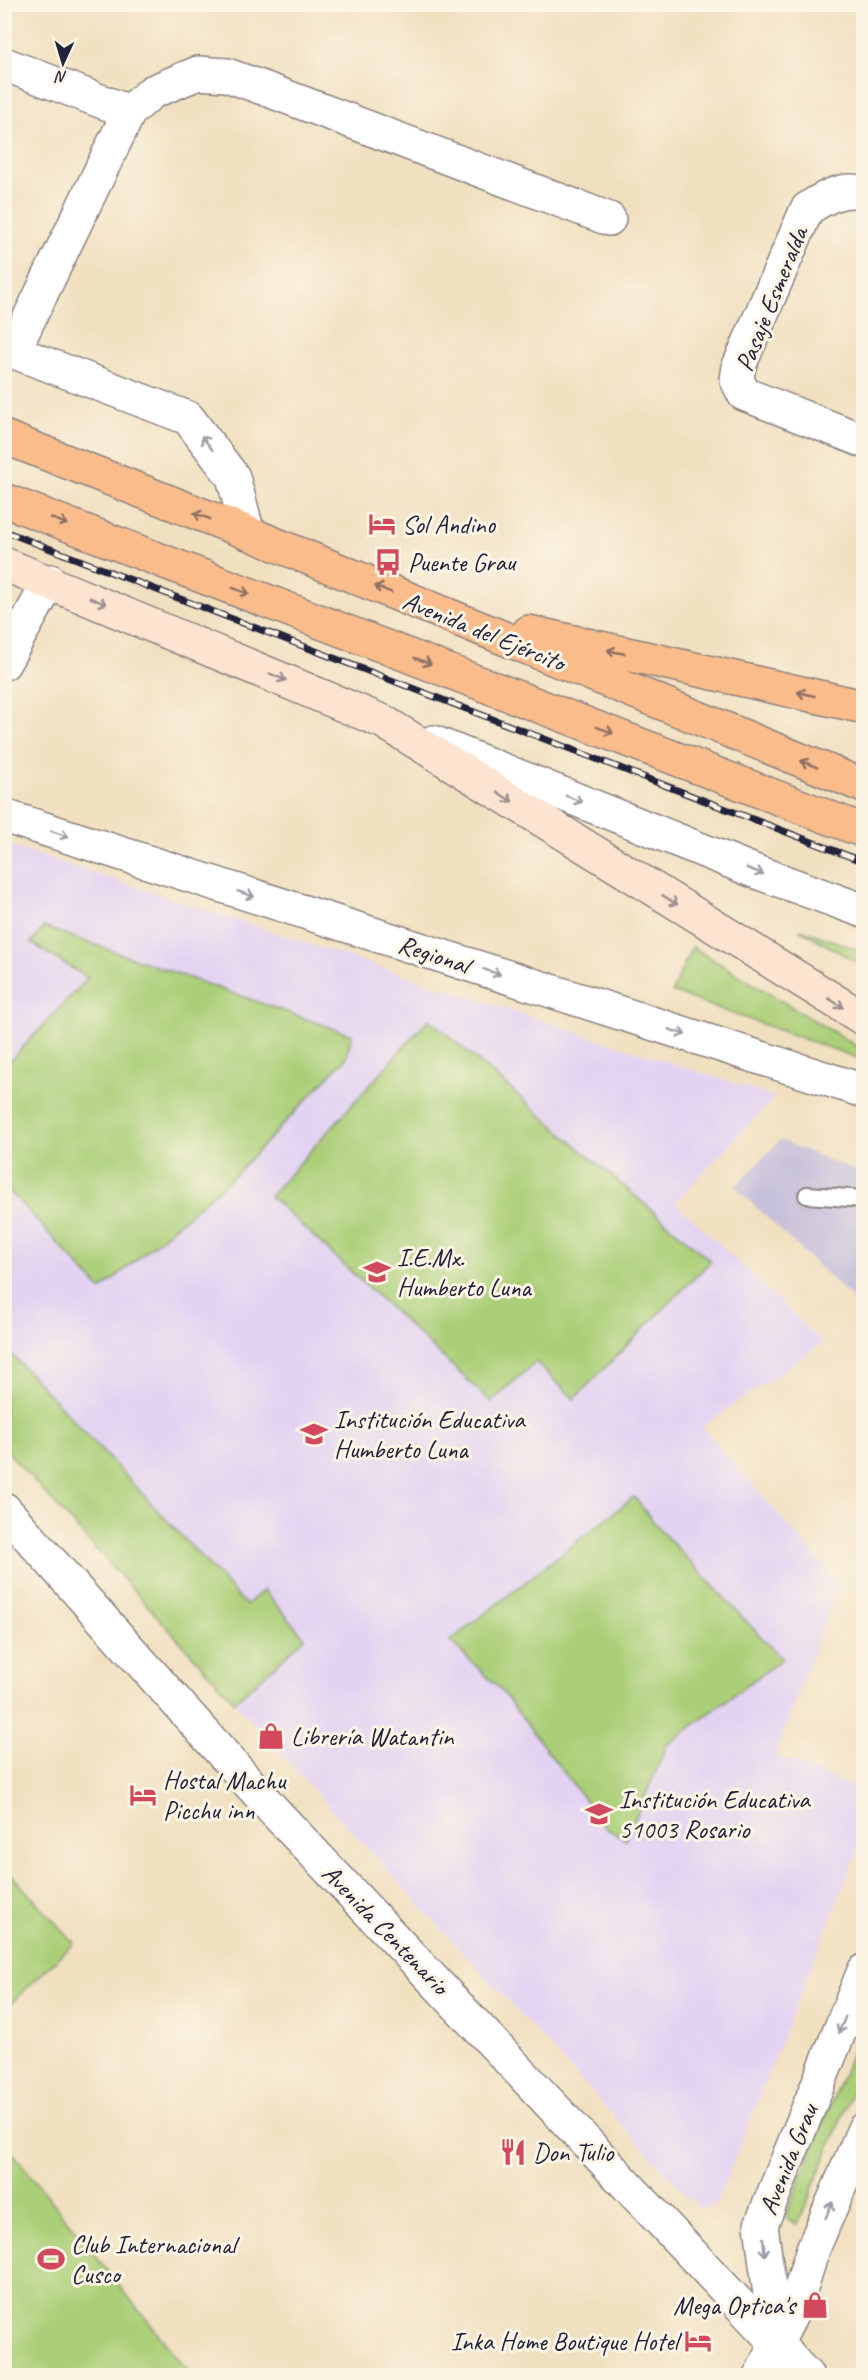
<svg xmlns="http://www.w3.org/2000/svg" width="868" height="2380" viewBox="0 0 868 2380" font-family="Caveat,sans-serif">
  <style>
    .built { fill: #e3d3f2 }
    .industrial { fill: #c6c0da }
    .grass { fill: #abcf78; stroke: #66785a; stroke-width: 1.5 }
    .lines { fill: none; stroke-linecap: round; stroke-linejoin: round }
    .service-casing { stroke: #8a817e; stroke-width: 20 }
    .minor-casing { stroke: #8a817e; stroke-width: 36 }
    .tertiary-casing { stroke: #8a817e; stroke-width: 36 }
    .secondary-casing { stroke: #8a817e; stroke-width: 36 }
    .primary-casing { stroke: #8a817e; stroke-width: 36 }
    .service { stroke: #fff; stroke-width: 16 }
    .minor { stroke: #fff; stroke-width: 33 }
    .tertiary { stroke: #fff; stroke-width: 33 }
    .secondary { stroke: #fde4d1; stroke-width: 33 }
    .primary { stroke: #fabc8b; stroke-width: 33 }
    .rail-casing { stroke: #22223b; stroke-width: 7 }
    .rail { stroke: #fcf5e5; stroke-width: 4.5; stroke-dasharray: 14; stroke-linecap: butt }
    .oneway { stroke: #9c9ca7 }
    .oneway2 { stroke: #8e6f63 }
    .oneway3 { stroke: #9a8d8e }
    .labels { text-anchor: middle; stroke-width: 6; stroke-linejoin: round; paint-order: stroke }
    .street-label { font-size: 26px; fill: #22223b; stroke: #fcf5e5 }
    .poi-label { font-size: 26px; fill: #22223b; stroke: #fcf5e5; text-anchor: start }
  </style>
  <rect width="100%" height="100%" fill="#fcf5e5"/>
  <filter id="ink" filterUnits="userSpaceOnUse"><feTurbulence type="fractalNoise" baseFrequency=".0167" numOctaves="2"/><feDisplacementMap in="SourceGraphic" scale="12" xChannelSelector="R" yChannelSelector="G"/><feConvolveMatrix kernelMatrix="1 2 1 2 8 2 1 2 1" color-interpolation-filters="sRGB"/></filter>
  <filter id="wash" filterUnits="userSpaceOnUse"><feTurbulence type="fractalNoise" baseFrequency=".008" numOctaves="4" result="noise"/><feDisplacementMap in="SourceGraphic" scale="24" xChannelSelector="R" yChannelSelector="G"/><feGaussianBlur stdDeviation="1.35" result="paint"/><feColorMatrix in="noise" values="0 0 0 0 0 0 0 0 0 0 0 0 0 0 0 0 0 1.4 0 .05"/><feComposite in="paint" operator="in"/></filter>
  <g filter="url(#wash)">
    <rect width="100%" height="100%" fill="#f1e0c0"/>
    <path class="built" d="M 5,844 L 775,1097 L 675,1202 L 823,1343 L 702,1427 L 839,1583 L 775,1755 L 863,1791 L 863,1837 L 716,2205 L 699,2209 L 297,1772 L 5,1449 Z"/>
    <path class="industrial" d="M 780,1140 L 863,1174 L 863,1309 L 735,1187 Z"/>
    <g class="grass">
      <path d="M 44,927 L 352,1035 L 346,1058 L 235,1175 L 101,1290 L 5,1186 L 5,1066 L 88,978 L 31,943 Z"/>
      <path d="M 799,929 L 863,951 L 863,966 Z"/>
      <path d="M 692,947 L 863,1050 L 863,1060 L 672,992 Z"/>
      <path d="M 429,1019 L 711,1261 L 574,1399 L 536,1362 L 491,1402 L 270,1196 Z"/>
      <path d="M 4,1346 L 246,1605 L 264,1590 L 305,1638 L 235,1702 L 5,1449 Z"/>
      <path d="M 634,1497 L 661,1531 L 782,1659 L 667,1745 L 626,1840 L 607,1829 L 500,1689 L 450,1641 Z"/>
      <path d="M 5,1868 L 74,1943 L 5,2009 Z"/>
      <path d="M 863,2025 L 863,2064 L 798,2225 L 785,2217 Z"/>
      <path d="M 4,2143 L 5,2143 L 191,2375 L 5,2375 Z"/>
    </g>
  </g>
  <g filter="url(#ink)">
    <g class="lines">
      <defs>
        <path id="service" d="M 807,1195 L 864,1199"/>
        <g id="minor">
          <path d="M 4,64 L 129,112"/>
          <path d="M 864,193 C 843,186 824,198 807,209 L 739,366 L 737,380 L 744,394 L 864,441"/>
          <path d="M 4,348 L 188,418 L 233,477 L 248,533"/>
          <path d="M 13,352 L 129,112 L 152,92 L 198,73 L 227,75 L 263,88 L 609,219"/>
          <path d="M 4,663 L 50,581"/>
          <path d="M 433,742 L 754,871 L 864,911"/>
          <path d="M 4,816 L 864,1091"/>
          <path d="M 4,1509 L 273,1810 L 807,2376"/>
        </g>
        <g id="tertiary">
          <path d="M 776,2341 L 761,2225 L 864,1971"/>
          <path d="M 760,2376 L 795,2307 L 813,2249 L 864,2129"/>
        </g>
        <path id="secondary" d="M 4,564 L 384,722 L 864,1019"/>
        <g id="primary">
          <path d="M 4,437 L 248,533 L 864,786"/>
          <path d="M 4,500 L 864,831"/>
          <path d="M 529,632 L 864,707"/>
        </g>
      </defs>
      <use href="#service" class="service-casing"/>
      <use href="#minor" class="minor-casing"/>
      <use href="#tertiary" class="tertiary-casing"/>
      <use href="#secondary" class="secondary-casing"/>
      <use href="#primary" class="primary-casing"/>
      <use href="#service" class="service"/>
      <use href="#minor" class="minor"/>
      <use href="#tertiary" class="tertiary"/>
      <use href="#secondary" class="secondary"/>
      <use href="#primary" class="primary"/>
      <defs>
        <path id="rail" d="M 4,531 L 864,862"/>
      </defs>
      <use href="#rail" class="rail-casing"/>
      <use href="#rail" class="rail"/>
    </g>
    <defs><path id="oneway-shaft" d="M-6 0H5M1.5-3L5.5 0L1.5 3" fill="none" stroke-width="1.6" stroke-linecap="round" stroke-linejoin="round" transform="scale(1.5)"/></defs>
    <g class="oneway">
      <use href="#oneway-shaft" transform="translate(207 443) rotate(-128)"/>
      <use href="#oneway-shaft" transform="translate(574 799) rotate(22)"/>
      <use href="#oneway-shaft" transform="translate(60 834) rotate(18)"/>
      <use href="#oneway-shaft" transform="translate(755 871) rotate(21)"/>
      <use href="#oneway-shaft" transform="translate(246 894) rotate(18)"/>
      <use href="#oneway-shaft" transform="translate(492 972) rotate(18)"/>
      <use href="#oneway-shaft" transform="translate(677 1032) rotate(18)"/>
      <use href="#oneway-shaft" transform="translate(842 2025) rotate(112)"/>
      <use href="#oneway-shaft" transform="translate(829 2210) rotate(-67)"/>
      <use href="#oneway-shaft" transform="translate(764 2247) rotate(83)"/>
    </g>
    <g class="oneway2">
      <use href="#oneway-shaft" transform="translate(202 516) rotate(-159)"/>
      <use href="#oneway-shaft" transform="translate(59 521) rotate(21)"/>
      <use href="#oneway-shaft" transform="translate(383 589) rotate(-157)"/>
      <use href="#oneway-shaft" transform="translate(241 591) rotate(21)"/>
      <use href="#oneway-shaft" transform="translate(616 652) rotate(-167)"/>
      <use href="#oneway-shaft" transform="translate(423 661) rotate(21)"/>
      <use href="#oneway-shaft" transform="translate(806 694) rotate(-167)"/>
      <use href="#oneway-shaft" transform="translate(605 730) rotate(21)"/>
      <use href="#oneway-shaft" transform="translate(809 764) rotate(-158)"/>
    </g>
    <g class="oneway3">
      <use href="#oneway-shaft" transform="translate(98 601) rotate(22)"/>
      <use href="#oneway-shaft" transform="translate(278 677) rotate(23)"/>
      <use href="#oneway-shaft" transform="translate(505 797) rotate(32)"/>
      <use href="#oneway-shaft" transform="translate(670 900) rotate(32)"/>
      <use href="#oneway-shaft" transform="translate(836 1003) rotate(32)"/>
    </g>
  </g>
  <defs>
    <symbol id="hotel-bare" viewBox="-9 -9 18 18"><path d="M-6-4.5h1.5V1H6V5H4.5V3h-9V5H-6ZM-4 0a1.8 1.8 0 1 1 3.6 0ZM.5 0V-2.5h3Q6-2.5 6 0Z" fill="#d1495b" stroke="#fcf5e5" stroke-width="2.5" paint-order="stroke"/></symbol>
    <symbol id="bus-bare" viewBox="-9 -9 18 18"><path d="M-5-6H5V4H4V6H2V4H-2V6H-4V4H-5ZM-3.5-4V0h7V-4ZM-3.5 1.2v1.5H-2V1.2ZM2 1.2v1.5H3.5V1.2Z" fill="#d1495b" stroke="#fcf5e5" stroke-width="2.5" paint-order="stroke"/></symbol>
    <symbol id="school-bare" viewBox="-9 -9 18 18"><path d="M0-5L7-2L0 1L-7-2ZM-4 1L0 2.5L4 1V4Q0 6-4 4Z" fill="#d1495b" stroke="#fcf5e5" stroke-width="2.5" paint-order="stroke"/></symbol>
    <symbol id="shop-bare" viewBox="-9 -9 18 18"><path d="M-5-2.5h2.3a2.7 3.5 0 0 1 5.4 0H5L5.5 6h-11ZM-1.5-2.5h3a1.5 2.3 0 0 0-3 0Z" fill="#d1495b" stroke="#fcf5e5" stroke-width="2.5" paint-order="stroke"/></symbol>
    <symbol id="restaurant-bare" viewBox="-9 -9 18 18"><path d="M-5-6h1v4h1v-4h1v4h1v-4h1v5L-1.5 .5V6h-2V.5L-5-1ZM5-6V6H3V1.5H1.5Q1.5-4 5-6Z" fill="#d1495b" stroke="#fcf5e5" stroke-width="2.5" paint-order="stroke"/></symbol>
    <symbol id="stadium-bare" viewBox="-9 -9 18 18"><path d="M0-5a6.5 5 0 1 0 0 10a6.5 5 0 1 0 0-10ZM-3.5-1.8h7v3.6h-7Z" fill="#d1495b" stroke="#fcf5e5" stroke-width="2.5" paint-order="stroke"/></symbol>
  </defs>
  <g fill-rule="evenodd">
    <use href="#hotel-bare" x="363" y="505" width="38" height="38"/>
    <use href="#bus-bare" x="369" y="543" width="38" height="38"/>
    <use href="#school-bare" x="358" y="1253" width="38" height="38"/>
    <use href="#school-bare" x="295" y="1415" width="38" height="38"/>
    <use href="#shop-bare" x="252" y="1717" width="38" height="38"/>
    <use href="#hotel-bare" x="124" y="1776" width="38" height="38"/>
    <use href="#school-bare" x="580" y="1795" width="38" height="38"/>
    <use href="#restaurant-bare" x="494" y="2133" width="38" height="38"/>
    <use href="#stadium-bare" x="32" y="2240" width="38" height="38"/>
    <use href="#shop-bare" x="796" y="2286" width="38" height="38"/>
    <use href="#hotel-bare" x="679" y="2322" width="38" height="38"/>
  </g>
  <g class="labels">
    <g class="street-label">
      <text transform="translate(771 299) rotate(-68)" y="9">Pasaje Esmeralda</text>
      <text transform="translate(484 631) rotate(22)" y="9">Avenida del Ejército</text>
      <text transform="translate(434 954) rotate(18)" y="9">Regional</text>
      <text transform="translate(386 1929) rotate(46)" y="9">Avenida Centenario</text>
      <text transform="translate(788 2159) rotate(-68)" y="9">Avenida Grau</text>
    </g>
    <g class="poi-label">
      <text x="402" y="533">Sol Andino</text>
      <text x="408" y="571">Puente Grau</text>
      <text x="397" y="1266">I.E.Mx.<tspan x="397" dy="30">Humberto Luna</tspan></text>
      <text x="334" y="1428">Institución Educativa<tspan x="334" dy="30">Humberto Luna</tspan></text>
      <text x="291" y="1745">Librería Watantin</text>
      <text x="163" y="1789">Hostal Machu<tspan x="163" dy="30">Picchu inn</tspan></text>
      <text x="619" y="1808">Institución Educativa<tspan x="619" dy="30">51003 Rosario</tspan></text>
      <text x="533" y="2161">Don Tulio</text>
      <text x="71" y="2253">Club Internacional<tspan x="71" dy="30">Cusco</tspan></text>
      <text x="795" y="2314" text-anchor="end">Mega Optica's</text>
      <text x="678" y="2350" text-anchor="end">Inka Home Boutique Hotel</text>
    </g>
  </g>
  <rect width="868" height="2380" fill="none" stroke="#fcf5e5" stroke-width="24"/>
  <g transform="translate(63 63) rotate(184)" stroke="#fcf5e5" stroke-width="4.5" paint-order="stroke">
  <path d="M0-4.5L10 22L0 15L-10 22Z" fill="#22223b"/>
  <text y="-9" font-size="16" font-weight="bold" text-anchor="middle" fill="#22223b">N</text>
  </g>
</svg>
